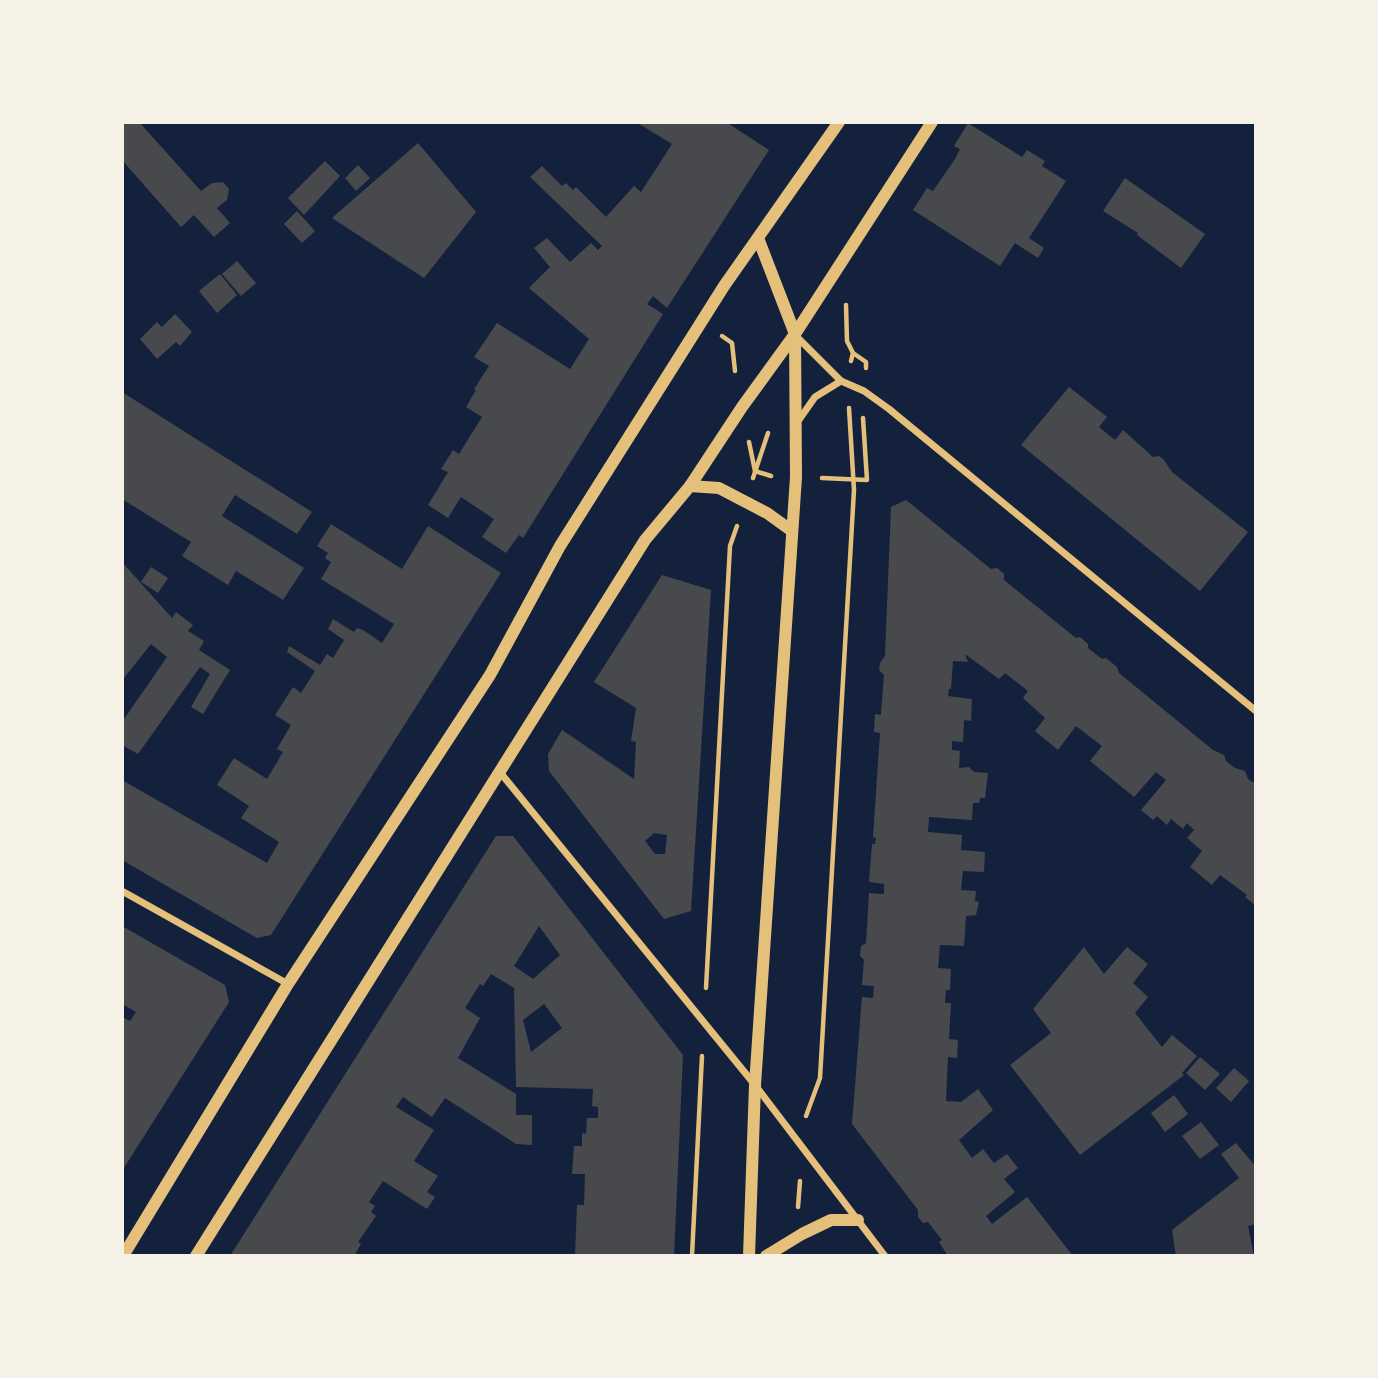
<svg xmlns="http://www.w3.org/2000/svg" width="1378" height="1378" viewBox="0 0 1378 1378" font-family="Commissioner,sans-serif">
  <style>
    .building { fill: #48494c; fill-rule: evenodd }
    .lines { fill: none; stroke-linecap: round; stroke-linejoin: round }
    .path { stroke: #e5c07b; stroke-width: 4.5 }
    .minor { stroke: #e5c07b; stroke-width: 7 }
    .tertiary { stroke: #e5c07b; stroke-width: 12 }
  </style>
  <rect width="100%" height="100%" fill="#14213d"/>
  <g class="building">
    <path d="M 122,122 L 139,122 L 201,191 L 212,183 L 223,182 L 229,189 L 227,200 L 217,208 L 230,223 L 214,237 L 194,215 L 181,227 L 122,160 Z"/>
    <path d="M 636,122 L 726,122 L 769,150 L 667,308 L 653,296 L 647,304 L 663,314 L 523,538 L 519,535 L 506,553 L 482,537 L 494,519 L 461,497 L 448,518 L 428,505 L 448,472 L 441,469 L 453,450 L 459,454 L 482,417 L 466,407 L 476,390 L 474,389 L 489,366 L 474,357 L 497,323 L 570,369 L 589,339 L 529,288 L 550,267 L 534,248 L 547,238 L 570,262 L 591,243 L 598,250 L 602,246 L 530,177 L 542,166 L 562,186 L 566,183 L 573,190 L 576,187 L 606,217 L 634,186 L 641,192 L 672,144 Z"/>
    <path d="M 968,123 L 1022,157 L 1027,150 L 1045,161 L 1042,166 L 1066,181 L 1029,238 L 1044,248 L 1038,258 L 1015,243 L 1000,266 L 913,210 L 927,188 L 933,191 L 955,159 L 960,149 L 954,146 Z"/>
    <path d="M 418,143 L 476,212 L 424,278 L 332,218 Z"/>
    <path d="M 325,161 L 340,176 L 304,215 L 288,198 Z"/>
    <path d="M 358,165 L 370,178 L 356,191 L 345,178 Z"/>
    <path d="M 1125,178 L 1205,234 L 1181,268 L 1137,235 L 1138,233 L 1103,211 Z"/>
    <path d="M 297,211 L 315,231 L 302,243 L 284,224 Z"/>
    <path d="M 237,261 L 256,283 L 241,296 L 222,274 Z"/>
    <path d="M 220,274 L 237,295 L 217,313 L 199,291 Z"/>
    <path d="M 175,314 L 192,332 L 180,346 L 176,342 L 157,359 L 140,339 L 157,322 L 162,327 Z"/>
    <path d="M 1069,387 L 1107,417 L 1099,427 L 1115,440 L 1123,430 L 1153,457 L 1159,456 L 1164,460 L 1172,472 L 1248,532 L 1200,591 L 1021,445 Z"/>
    <path d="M 122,392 L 312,512 L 297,534 L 235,495 L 222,516 L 304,568 L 283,600 L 236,571 L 228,585 L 182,556 L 191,542 L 122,499 Z"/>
    <path d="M 906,500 L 991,569 L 997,568 L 1004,574 L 1004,580 L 1076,638 L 1080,637 L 1088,644 L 1088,648 L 1102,659 L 1106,658 L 1117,667 L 1119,673 L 1213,750 L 1224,755 L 1226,761 L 1235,768 L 1245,771 L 1248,779 L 1256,784 L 1256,906 L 1245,897 L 1247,895 L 1220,875 L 1212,885 L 1190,867 L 1202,851 L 1187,838 L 1194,830 L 1187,823 L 1183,829 L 1171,819 L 1167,825 L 1157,816 L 1153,820 L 1141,810 L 1166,780 L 1156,772 L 1134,797 L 1090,761 L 1102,746 L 1076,726 L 1058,750 L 1035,731 L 1045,718 L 1023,698 L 1028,691 L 1005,673 L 999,679 L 965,654 L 968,662 L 953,661 L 951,689 L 949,689 L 948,696 L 972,699 L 971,721 L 964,720 L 963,742 L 952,741 L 952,750 L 960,751 L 959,768 L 969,767 L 974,772 L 988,773 L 985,798 L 980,798 L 979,803 L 973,803 L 972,820 L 929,817 L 928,832 L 962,835 L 961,850 L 985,852 L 984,872 L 963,871 L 961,890 L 976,891 L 975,901 L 979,902 L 976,915 L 966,916 L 964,946 L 940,945 L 938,968 L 951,969 L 950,990 L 946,990 L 945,1003 L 951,1003 L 949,1039 L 958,1040 L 957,1058 L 948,1057 L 946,1101 L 961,1102 L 978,1089 L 993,1110 L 959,1140 L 972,1158 L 983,1149 L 994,1163 L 1007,1154 L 1018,1168 L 1004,1179 L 1015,1192 L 986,1216 L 992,1224 L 1027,1197 L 1073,1256 L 953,1256 L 952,1253 L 948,1256 L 939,1242 L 942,1240 L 928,1222 L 923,1223 L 918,1217 L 918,1210 L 852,1124 L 862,997 L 873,998 L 874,986 L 862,985 L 864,960 L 860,956 L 861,946 L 866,943 L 869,893 L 884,894 L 884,884 L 869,882 L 872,844 L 875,844 L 876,838 L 873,837 L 880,733 L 874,732 L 875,714 L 881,715 L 881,713 L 884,675 L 879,670 L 880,663 L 885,656 L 891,507 Z"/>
    <path d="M 331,524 L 402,569 L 428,526 L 501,573 L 271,935 L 257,938 L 122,860 L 122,780 L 267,863 L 279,842 L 241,818 L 249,806 L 217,785 L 234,758 L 267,779 L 283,752 L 277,749 L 291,725 L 275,715 L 293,687 L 301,693 L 315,671 L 287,652 L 289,646 L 320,665 L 327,654 L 333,658 L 344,640 L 328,629 L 333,619 L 354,632 L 357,628 L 363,630 L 382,643 L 394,624 L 321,579 L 331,562 L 325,558 L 328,553 L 317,546 Z"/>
    <path d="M 122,562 L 172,618 L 176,612 L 193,625 L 188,631 L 204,641 L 199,650 L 230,670 L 203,714 L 191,707 L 210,674 L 200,667 L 138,754 L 122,745 L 122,722 L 167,657 L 151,644 L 124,678 L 122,677 Z"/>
    <path d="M 151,567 L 168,578 L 158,593 L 141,582 Z"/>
    <path d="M 662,575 L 711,590 L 691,911 L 664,919 L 549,771 L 548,754 L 562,730 L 634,779 L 636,742 L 631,741 L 636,708 L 594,682 ZM 654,833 L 667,835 L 665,854 L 655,854 L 645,841 Z"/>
    <path d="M 496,836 L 513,836 L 683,1055 L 674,1256 L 575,1256 L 577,1205 L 584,1205 L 585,1174 L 572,1174 L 574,1146 L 582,1146 L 582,1133 L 586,1134 L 587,1118 L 598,1118 L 598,1107 L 592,1106 L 593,1089 L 516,1087 L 514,988 L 491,974 L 483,986 L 480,984 L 465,1008 L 480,1018 L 458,1058 L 516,1094 L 516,1115 L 532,1115 L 532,1145 L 516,1144 L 445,1098 L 432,1117 L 403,1097 L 396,1107 L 434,1130 L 414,1161 L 438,1176 L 427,1192 L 435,1197 L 427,1209 L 383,1181 L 369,1202 L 375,1206 L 371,1212 L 376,1216 L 358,1242 L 361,1244 L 354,1256 L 230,1256 ZM 539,926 L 560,955 L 533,979 L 514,966 ZM 544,1004 L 562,1028 L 531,1052 L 523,1020 Z"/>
    <path d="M 122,926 L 225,985 L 229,1002 L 122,1171 L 122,1017 L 130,1021 L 136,1012 L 122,1004 Z"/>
    <path d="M 1084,947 L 1104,974 L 1127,947 L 1148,964 L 1133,983 L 1148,997 L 1135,1013 L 1162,1047 L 1172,1035 L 1197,1056 L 1182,1073 L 1184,1075 L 1080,1155 L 1010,1065 L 1051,1033 L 1033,1009 Z"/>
    <path d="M 1200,1057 L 1220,1074 L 1205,1090 L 1186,1073 Z"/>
    <path d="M 1234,1068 L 1249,1081 L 1231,1102 L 1216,1088 Z"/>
    <path d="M 1174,1095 L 1188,1114 L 1165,1132 L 1151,1113 Z"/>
    <path d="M 1201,1122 L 1219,1145 L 1200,1159 L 1182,1136 Z"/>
    <path d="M 1236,1143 L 1256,1167 L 1256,1224 L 1248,1226 L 1254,1256 L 1176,1256 L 1172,1230 L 1239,1178 L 1221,1154 Z"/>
  </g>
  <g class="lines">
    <g class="path">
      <path d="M 846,305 L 847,341 L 853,353 L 851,361"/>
      <path d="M 722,336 L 732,343 L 735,371"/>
      <path d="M 853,353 L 866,362 L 866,368"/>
      <path d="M 749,442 L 755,471 L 771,476"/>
      <path d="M 753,478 L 768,433"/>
      <path d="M 822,478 L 867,480 L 863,418"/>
      <path d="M 706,988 L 730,546 L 737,526"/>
      <path d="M 806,1116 L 820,1078 L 854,490 L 849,408"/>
      <path d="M 798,1207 L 800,1181"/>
      <path d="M 692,1256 L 702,1056"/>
    </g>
    <g class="minor">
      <path d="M 795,335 L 841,381 L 864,391 L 889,409 L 1256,711"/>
      <path d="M 796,424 L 815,397 L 841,381"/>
      <path d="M 499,771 L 755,1085 L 885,1256"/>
      <path d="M 122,891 L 288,984"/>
    </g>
    <g class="tertiary">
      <path d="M 690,486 L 719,488 L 767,513 L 792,531"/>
      <path d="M 123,1256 L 288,984 L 490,675 L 560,546 L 724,286 L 839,122"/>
      <path d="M 196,1256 L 645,540 L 690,486 L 742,407 L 795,334 L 932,122"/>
      <path d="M 749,1256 L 755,1085 L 796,477 L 795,334 L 758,238"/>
      <path d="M 766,1256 L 802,1234 L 831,1220 L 858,1220"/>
    </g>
  </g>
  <rect width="1378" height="1378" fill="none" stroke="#f6f1e7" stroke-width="248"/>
</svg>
